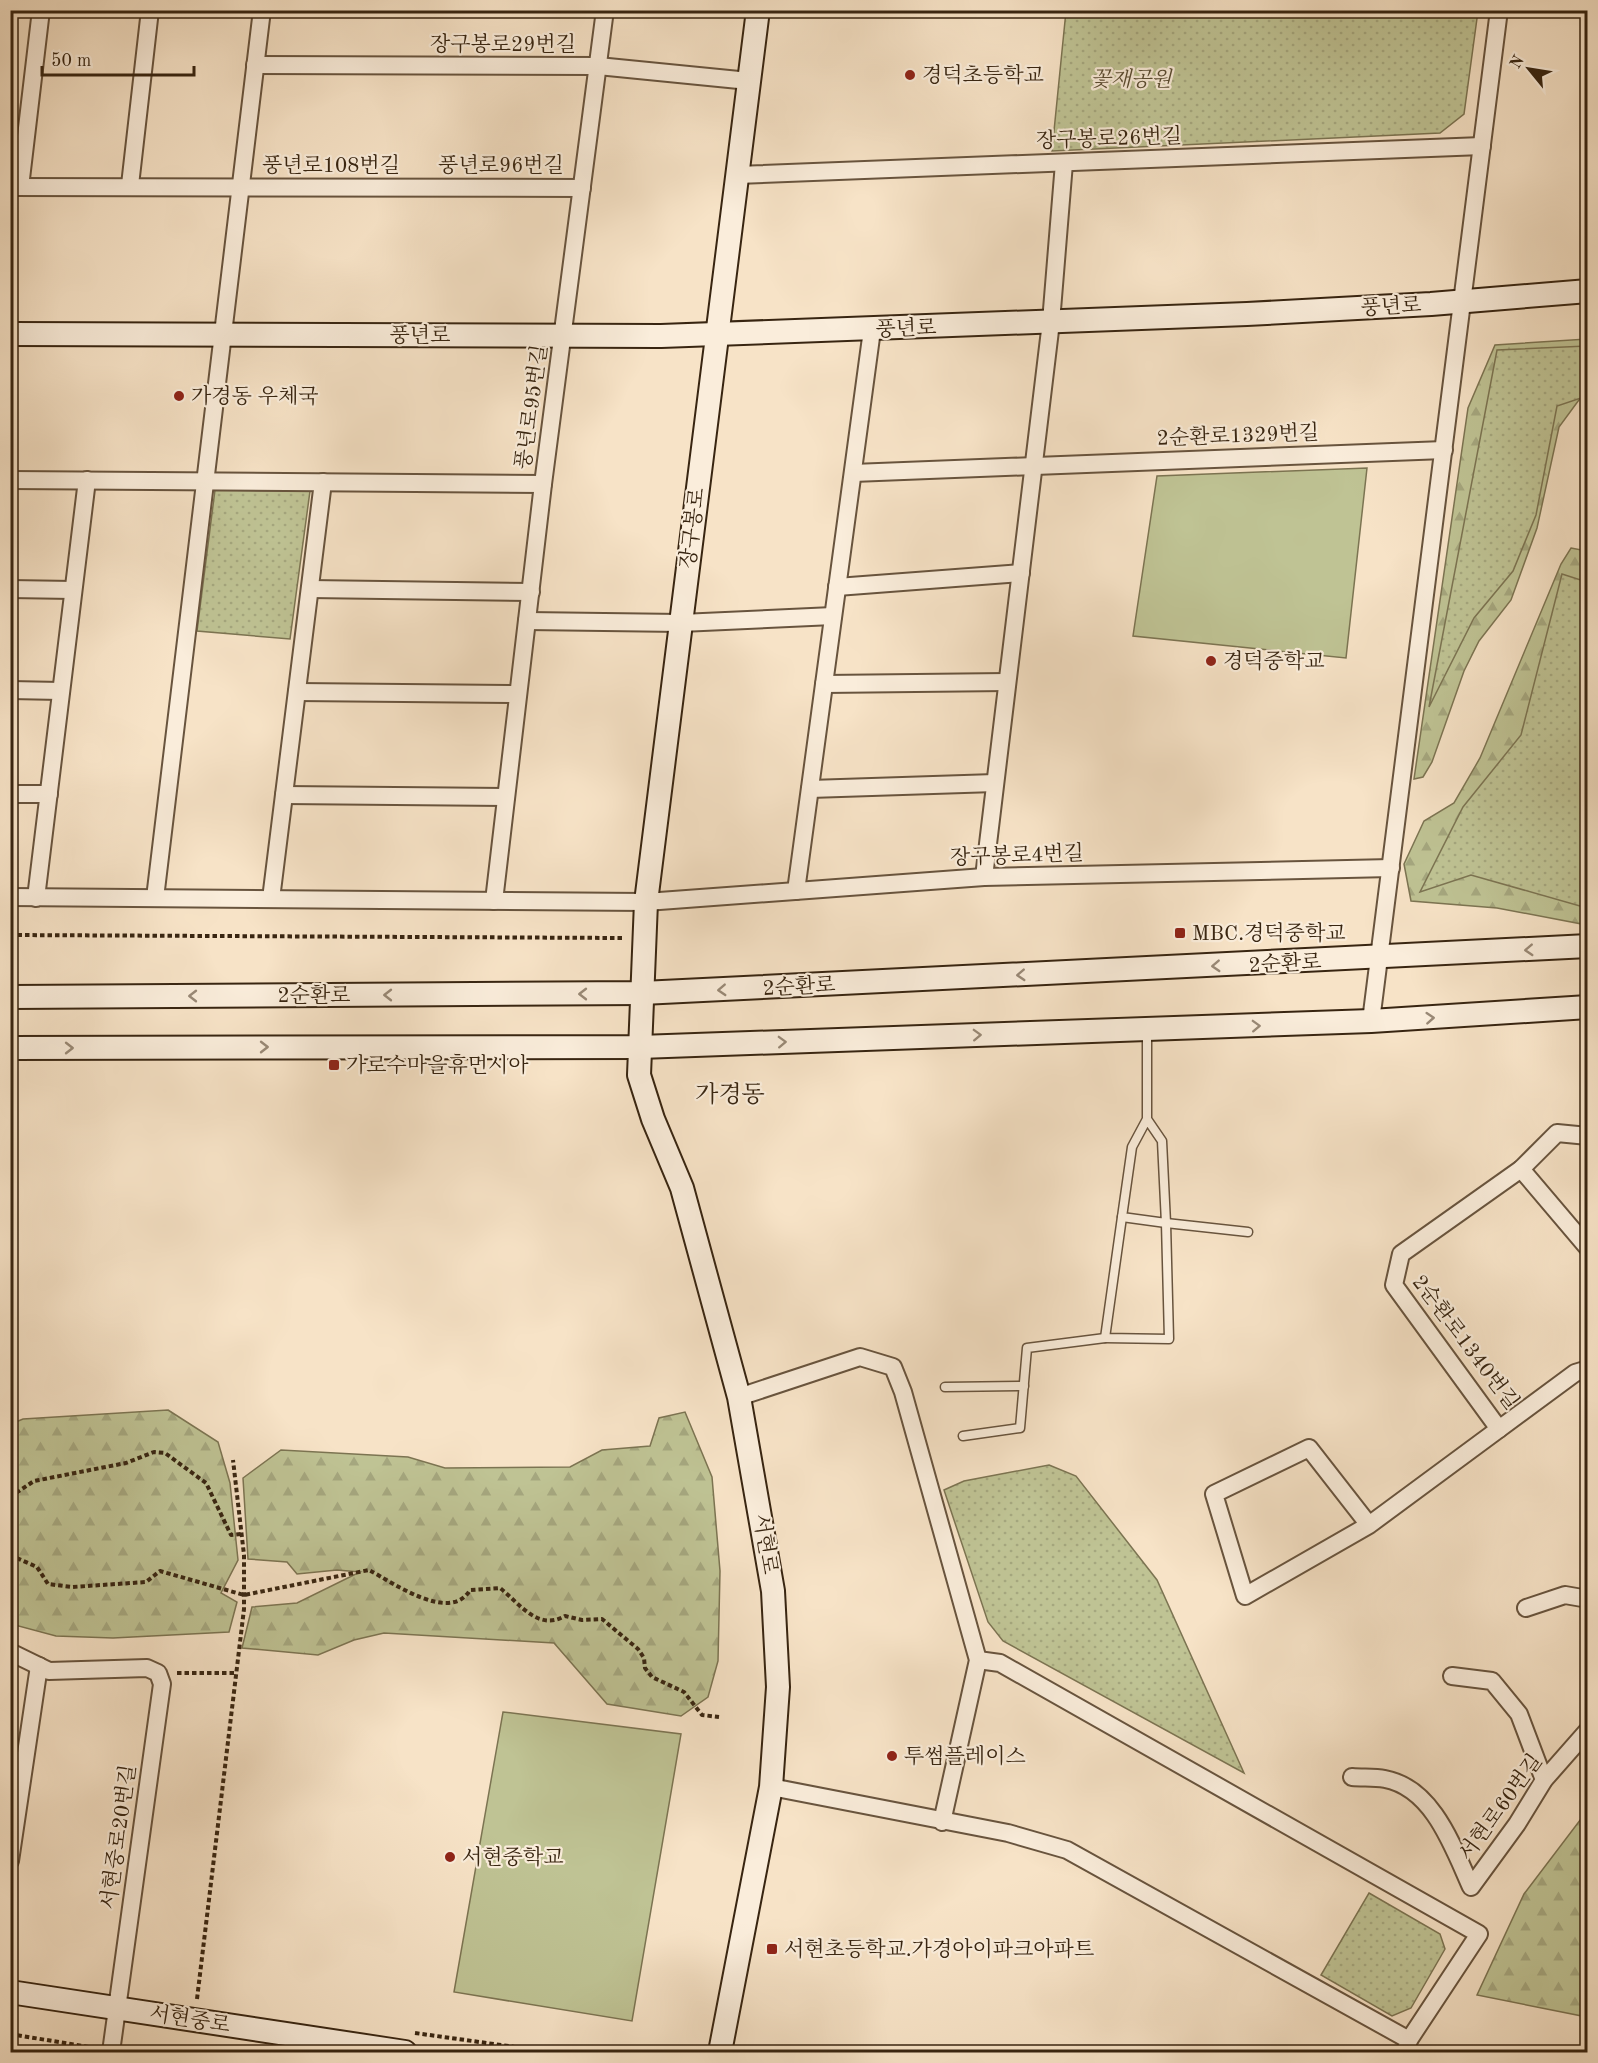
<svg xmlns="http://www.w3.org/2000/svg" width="1598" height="2063" viewBox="0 0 1598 2063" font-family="'Old Standard TT','Noto Serif KR',serif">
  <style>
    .forest { fill: url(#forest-firs); stroke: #7c7452; stroke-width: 1.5 }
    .park { fill: url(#park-dots); stroke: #7c7452; stroke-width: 1.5 }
    .garden { fill: #bfc394; stroke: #7c7452; stroke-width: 1.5 }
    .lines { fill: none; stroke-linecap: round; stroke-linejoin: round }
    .lane-casing { stroke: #68543e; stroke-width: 11 }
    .street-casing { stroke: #68543e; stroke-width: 20 }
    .secondary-casing { stroke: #382511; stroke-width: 26 }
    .path { stroke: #382511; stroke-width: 4; stroke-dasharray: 4.5 3; stroke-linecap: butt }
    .lane { stroke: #faeddb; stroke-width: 8 }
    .street { stroke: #faeddb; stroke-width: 16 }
    .secondary { stroke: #faeddb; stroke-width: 22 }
    .oneway { stroke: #998976 }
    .poi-dot { fill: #8f2418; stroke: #faeddb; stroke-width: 2 }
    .labels { text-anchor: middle; stroke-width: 4.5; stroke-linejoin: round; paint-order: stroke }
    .street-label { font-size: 21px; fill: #382511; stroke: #faeddb }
    .poi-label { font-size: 21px; fill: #382511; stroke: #faeddb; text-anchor: start }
    .park-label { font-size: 21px; font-style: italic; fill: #5a4c32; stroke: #faeddb }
    .quarter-label { font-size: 24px; fill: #382511; stroke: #faeddb }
  </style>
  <defs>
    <pattern id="forest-firs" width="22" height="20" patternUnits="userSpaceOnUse" patternTransform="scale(1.5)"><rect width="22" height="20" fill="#bfc394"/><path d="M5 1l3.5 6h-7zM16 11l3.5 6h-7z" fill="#a5a77f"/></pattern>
    <pattern id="park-dots" width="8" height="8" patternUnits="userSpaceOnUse" patternTransform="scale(1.5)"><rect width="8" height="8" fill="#bfc394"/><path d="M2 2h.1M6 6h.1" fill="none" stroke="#a5a77f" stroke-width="1.8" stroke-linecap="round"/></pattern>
  </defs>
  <rect width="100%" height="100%" fill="#f7e3c7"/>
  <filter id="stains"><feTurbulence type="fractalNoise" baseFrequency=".00333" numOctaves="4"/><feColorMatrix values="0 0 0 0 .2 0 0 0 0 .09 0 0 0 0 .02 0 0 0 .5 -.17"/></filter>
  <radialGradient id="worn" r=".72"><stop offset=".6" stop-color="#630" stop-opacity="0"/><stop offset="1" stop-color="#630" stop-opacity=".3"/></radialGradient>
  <g class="forest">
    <path d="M 1587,339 L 1587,389 L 1559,427 L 1537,528 L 1511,600 L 1479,641 L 1464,671 L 1432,762 L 1423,777 L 1414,779 L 1468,408 L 1495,345 Z"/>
    <path d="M 1571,548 L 1587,551 L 1587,925 L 1497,908 L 1411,901 L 1404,864 L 1424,821 L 1454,803 L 1480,758 L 1561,564 Z"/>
    <path d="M 168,1410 L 218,1442 L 230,1483 L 238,1560 L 221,1593 L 237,1602 L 229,1632 L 113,1638 L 56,1636 L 11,1624 L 11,1424 L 23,1419 Z"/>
    <path d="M 685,1412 L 712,1477 L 720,1571 L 718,1661 L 708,1697 L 681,1716 L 607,1704 L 554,1643 L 384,1633 L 354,1640 L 318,1655 L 242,1648 L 252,1607 L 297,1603 L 360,1572 L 337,1570 L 297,1574 L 287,1562 L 248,1559 L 243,1478 L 281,1450 L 408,1457 L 445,1468 L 570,1467 L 602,1450 L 650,1446 L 659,1418 Z"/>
    <path d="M 1587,1811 L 1587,2017 L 1477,1995 L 1524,1894 Z"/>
  </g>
  <g class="park">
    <path d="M 1066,11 L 1066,10 L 1478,11 L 1464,114 L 1440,133 L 1052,151 Z"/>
    <path d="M 1587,346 L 1587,396 L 1557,406 L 1536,515 L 1513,571 L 1474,618 L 1429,707 L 1497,350 Z"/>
    <path d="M 215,490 L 310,491 L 290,639 L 197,631 Z"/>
    <path d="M 1562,574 L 1587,582 L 1587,908 L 1471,875 L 1420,892 L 1463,807 L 1521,735 Z"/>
    <path d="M 1049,1465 L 1076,1476 L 1157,1580 L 1244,1773 L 1003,1641 L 988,1622 L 944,1490 L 964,1481 Z"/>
    <path d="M 1369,1893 L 1440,1934 L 1445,1949 L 1411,2008 L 1392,2016 L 1321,1975 Z"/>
  </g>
  <g class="garden">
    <path d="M 1367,468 L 1346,658 L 1133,636 L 1157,476 Z"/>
    <path d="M 503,1712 L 681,1734 L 632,2021 L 454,1992 Z"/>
  </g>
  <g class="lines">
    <defs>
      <g id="lane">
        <path d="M 1147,1119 L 1162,1141 L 1166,1223 L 1122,1217 L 1132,1147 L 1147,1119 L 1147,1030"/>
        <path d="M 1122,1217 L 1105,1338 L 1169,1339 L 1166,1223 L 1248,1232"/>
        <path d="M 945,1387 L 1024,1386"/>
        <path d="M 963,1436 L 1020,1428 L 1027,1348 L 1105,1338"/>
      </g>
      <g id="street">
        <path d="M 255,65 L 598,66 L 749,81"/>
        <path d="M 737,175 L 1482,146"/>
        <path d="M 130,185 L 150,10"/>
        <path d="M 10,187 L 582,188"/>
        <path d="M 20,187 L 41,10"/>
        <path d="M 853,473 L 1444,450"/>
        <path d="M 10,480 L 543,484"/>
        <path d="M 837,587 L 1021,573"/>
        <path d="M 10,589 L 73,590"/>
        <path d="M 310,589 L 531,592"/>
        <path d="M 527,621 L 681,623 L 833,616"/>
        <path d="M 824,684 L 1007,682"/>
        <path d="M 10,690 L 61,691"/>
        <path d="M 297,692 L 518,694"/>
        <path d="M 810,789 L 995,783"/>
        <path d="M 10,794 L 49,794"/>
        <path d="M 284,795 L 506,797"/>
        <path d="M 984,877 L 1051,322 L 1064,163"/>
        <path d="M 796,891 L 872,330"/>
        <path d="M 10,897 L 646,902 L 984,877 L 1391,868"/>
        <path d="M 36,898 L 87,480"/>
        <path d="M 155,898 L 262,10"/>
        <path d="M 271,899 L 323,482"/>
        <path d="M 494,901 L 543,484 L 605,10"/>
        <path d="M 1371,1021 L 1499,10"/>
        <path d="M 1588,1136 L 1557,1133 L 1521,1169 L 1401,1254 L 1394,1285 L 1499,1429 L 1575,1373 L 1588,1369"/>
        <path d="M 1521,1169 L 1588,1248"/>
        <path d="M 739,1397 L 860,1357 L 893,1367 L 903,1392 L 978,1660 L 942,1822"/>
        <path d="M 1369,1525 L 1309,1448 L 1214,1494 L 1245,1596 L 1369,1525 L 1499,1429"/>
        <path d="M 1526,1608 L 1565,1595 L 1588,1599"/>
        <path d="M 10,1652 L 49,1671 L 147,1668 L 158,1673 L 162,1684 L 111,2052"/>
        <path d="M 978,1660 L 1000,1663 L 1479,1934 L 1409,2040"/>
        <path d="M 1452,1676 L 1492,1681 L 1519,1714 L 1544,1780"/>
        <path d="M 1352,1777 C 1363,1778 1374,1777 1385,1779 C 1433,1788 1453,1847 1471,1887 L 1517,1824 L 1544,1780 L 1588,1730"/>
        <path d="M 771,1787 L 1008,1833 L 1067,1850 L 1409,2040 L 1405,2052"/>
        <path d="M 10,1861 L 39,1666"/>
      </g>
      <g id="secondary">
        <path d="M 10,334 L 661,336 L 1247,314 L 1431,304 L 1588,291"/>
        <path d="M 10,997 L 642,993 L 1588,946"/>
        <path d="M 10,1048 L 640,1047 L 1371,1021 L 1588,1007"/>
        <path d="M 10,1992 L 405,2052"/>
        <path d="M 720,2052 L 771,1787 L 778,1687 L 773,1591 L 739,1397 L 682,1188 L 653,1119 L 639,1075 L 646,902 L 758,10"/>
      </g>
    </defs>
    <use href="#lane" class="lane-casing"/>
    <use href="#street" class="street-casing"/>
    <use href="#secondary" class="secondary-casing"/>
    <g class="path">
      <path d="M 10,935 L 623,938"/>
      <path d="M 10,1497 L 34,1481 L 126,1463 L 154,1452 L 165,1453 L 206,1483 L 231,1535 L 241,1534"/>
      <path d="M 10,1555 L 37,1567 L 48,1584 L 72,1587 L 146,1582 L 160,1571 L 244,1595 L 369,1570 C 392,1582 450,1624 470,1590 L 500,1588 C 521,1605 538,1631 565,1616 L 582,1620 L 602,1619 L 638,1649 L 644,1658 L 645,1668 L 652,1677 L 684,1692 L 702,1715 L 719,1717"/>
      <path d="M 177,1673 L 234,1673"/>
      <path d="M 197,1999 L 244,1609 L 244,1555 L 233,1460"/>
      <path d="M 415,2033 L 551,2052"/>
      <path d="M 10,2034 L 95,2048"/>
    </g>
    <use href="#lane" class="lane"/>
    <use href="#street" class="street"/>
    <use href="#secondary" class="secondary"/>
  </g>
  <defs><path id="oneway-chevron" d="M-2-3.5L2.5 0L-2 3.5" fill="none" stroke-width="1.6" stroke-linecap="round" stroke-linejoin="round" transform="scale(1.5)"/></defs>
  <g class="oneway">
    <use href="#oneway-chevron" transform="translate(1529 950) rotate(177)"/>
    <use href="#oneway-chevron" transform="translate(1216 966) rotate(177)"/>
    <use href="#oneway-chevron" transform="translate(1021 975) rotate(177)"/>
    <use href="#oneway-chevron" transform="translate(722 990) rotate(177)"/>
    <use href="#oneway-chevron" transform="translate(583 994) rotate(180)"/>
    <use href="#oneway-chevron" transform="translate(388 995) rotate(180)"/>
    <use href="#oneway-chevron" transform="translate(193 996) rotate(180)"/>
    <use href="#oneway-chevron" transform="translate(1430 1018) rotate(-4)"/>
    <use href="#oneway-chevron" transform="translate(1256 1026) rotate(-2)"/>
    <use href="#oneway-chevron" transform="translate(977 1035) rotate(-2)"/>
    <use href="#oneway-chevron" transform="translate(782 1042) rotate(-2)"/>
    <use href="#oneway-chevron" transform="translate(264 1047)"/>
    <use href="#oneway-chevron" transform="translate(69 1048)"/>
  </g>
  <g class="poi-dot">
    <circle cx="910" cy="75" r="6"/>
    <circle cx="179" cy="396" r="6"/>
    <circle cx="1211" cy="661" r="6"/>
    <rect x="1174" y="927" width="12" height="12" rx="3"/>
    <rect x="328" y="1059" width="12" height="12" rx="3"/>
    <circle cx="892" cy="1756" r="6"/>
    <circle cx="450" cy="1857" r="6"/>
    <rect x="766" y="1943" width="12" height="12" rx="3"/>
  </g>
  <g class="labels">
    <g class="street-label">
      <text x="503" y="51">장구봉로29번길</text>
      <text transform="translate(1109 138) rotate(-2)" y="7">장구봉로26번길</text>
      <text x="331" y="172">풍년로108번길</text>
      <text x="501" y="172">풍년로96번길</text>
      <text transform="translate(1391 306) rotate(-3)" y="7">풍년로</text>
      <text transform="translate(906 328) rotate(-2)" y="7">풍년로</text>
      <text x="420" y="342">풍년로</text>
      <text transform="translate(531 407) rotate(-82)" y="7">풍년로95번길</text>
      <text transform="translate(1238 435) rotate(-2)" y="7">2순환로1329번길</text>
      <text transform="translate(692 528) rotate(-83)" y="7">장구봉로</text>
      <text transform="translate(1017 855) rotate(-2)" y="7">장구봉로4번길</text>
      <text transform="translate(1285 963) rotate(-3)" y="7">2순환로</text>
      <text transform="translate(799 986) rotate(-3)" y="7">2순환로</text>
      <text x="314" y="1002">2순환로</text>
      <text transform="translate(1466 1342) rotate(53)" y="7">2순환로1340번길</text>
      <text transform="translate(766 1544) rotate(81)" y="7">서현로</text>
      <text transform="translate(1500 1807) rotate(-54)" y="7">서현로60번길</text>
      <text transform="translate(118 1837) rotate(-82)" y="7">서현중로20번길</text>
      <text transform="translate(190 2019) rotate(9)" y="7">서현중로</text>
    </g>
    <g class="poi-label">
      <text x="922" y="82">경덕초등학교</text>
      <text x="191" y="403">가경동 우체국</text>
      <text x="1223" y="668">경덕중학교</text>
      <text x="1192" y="940">MBC.경덕중학교</text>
      <text x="346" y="1072">가로수마을휴먼시아</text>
      <text x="904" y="1763">투썸플레이스</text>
      <text x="462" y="1864">서현중학교</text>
      <text x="784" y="1956">서현초등학교.가경아이파크아파트</text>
    </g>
    <g class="park-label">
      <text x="1131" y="86">꽃재공원</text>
    </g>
    <g class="quarter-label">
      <text x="730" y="1102">가경동</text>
    </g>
  </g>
  <rect width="1598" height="2063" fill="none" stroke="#f7e3c7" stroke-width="36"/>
  <rect x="12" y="12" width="1574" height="2039" fill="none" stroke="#382511" stroke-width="3"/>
  <rect x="18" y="18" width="1562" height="2027" fill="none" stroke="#382511" stroke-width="1.5"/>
  <g transform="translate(1529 69) rotate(300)" stroke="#faeddb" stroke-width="4.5" paint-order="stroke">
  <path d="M0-4.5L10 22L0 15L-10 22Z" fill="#382511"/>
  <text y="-9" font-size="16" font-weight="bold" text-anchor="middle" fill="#382511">N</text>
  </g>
  <path d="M42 66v9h152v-9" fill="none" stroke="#382511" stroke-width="3"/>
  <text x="51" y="66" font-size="18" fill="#382511" stroke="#faeddb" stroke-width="4.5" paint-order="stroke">50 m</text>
  <rect width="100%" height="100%" filter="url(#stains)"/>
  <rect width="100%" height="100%" fill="url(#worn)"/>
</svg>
